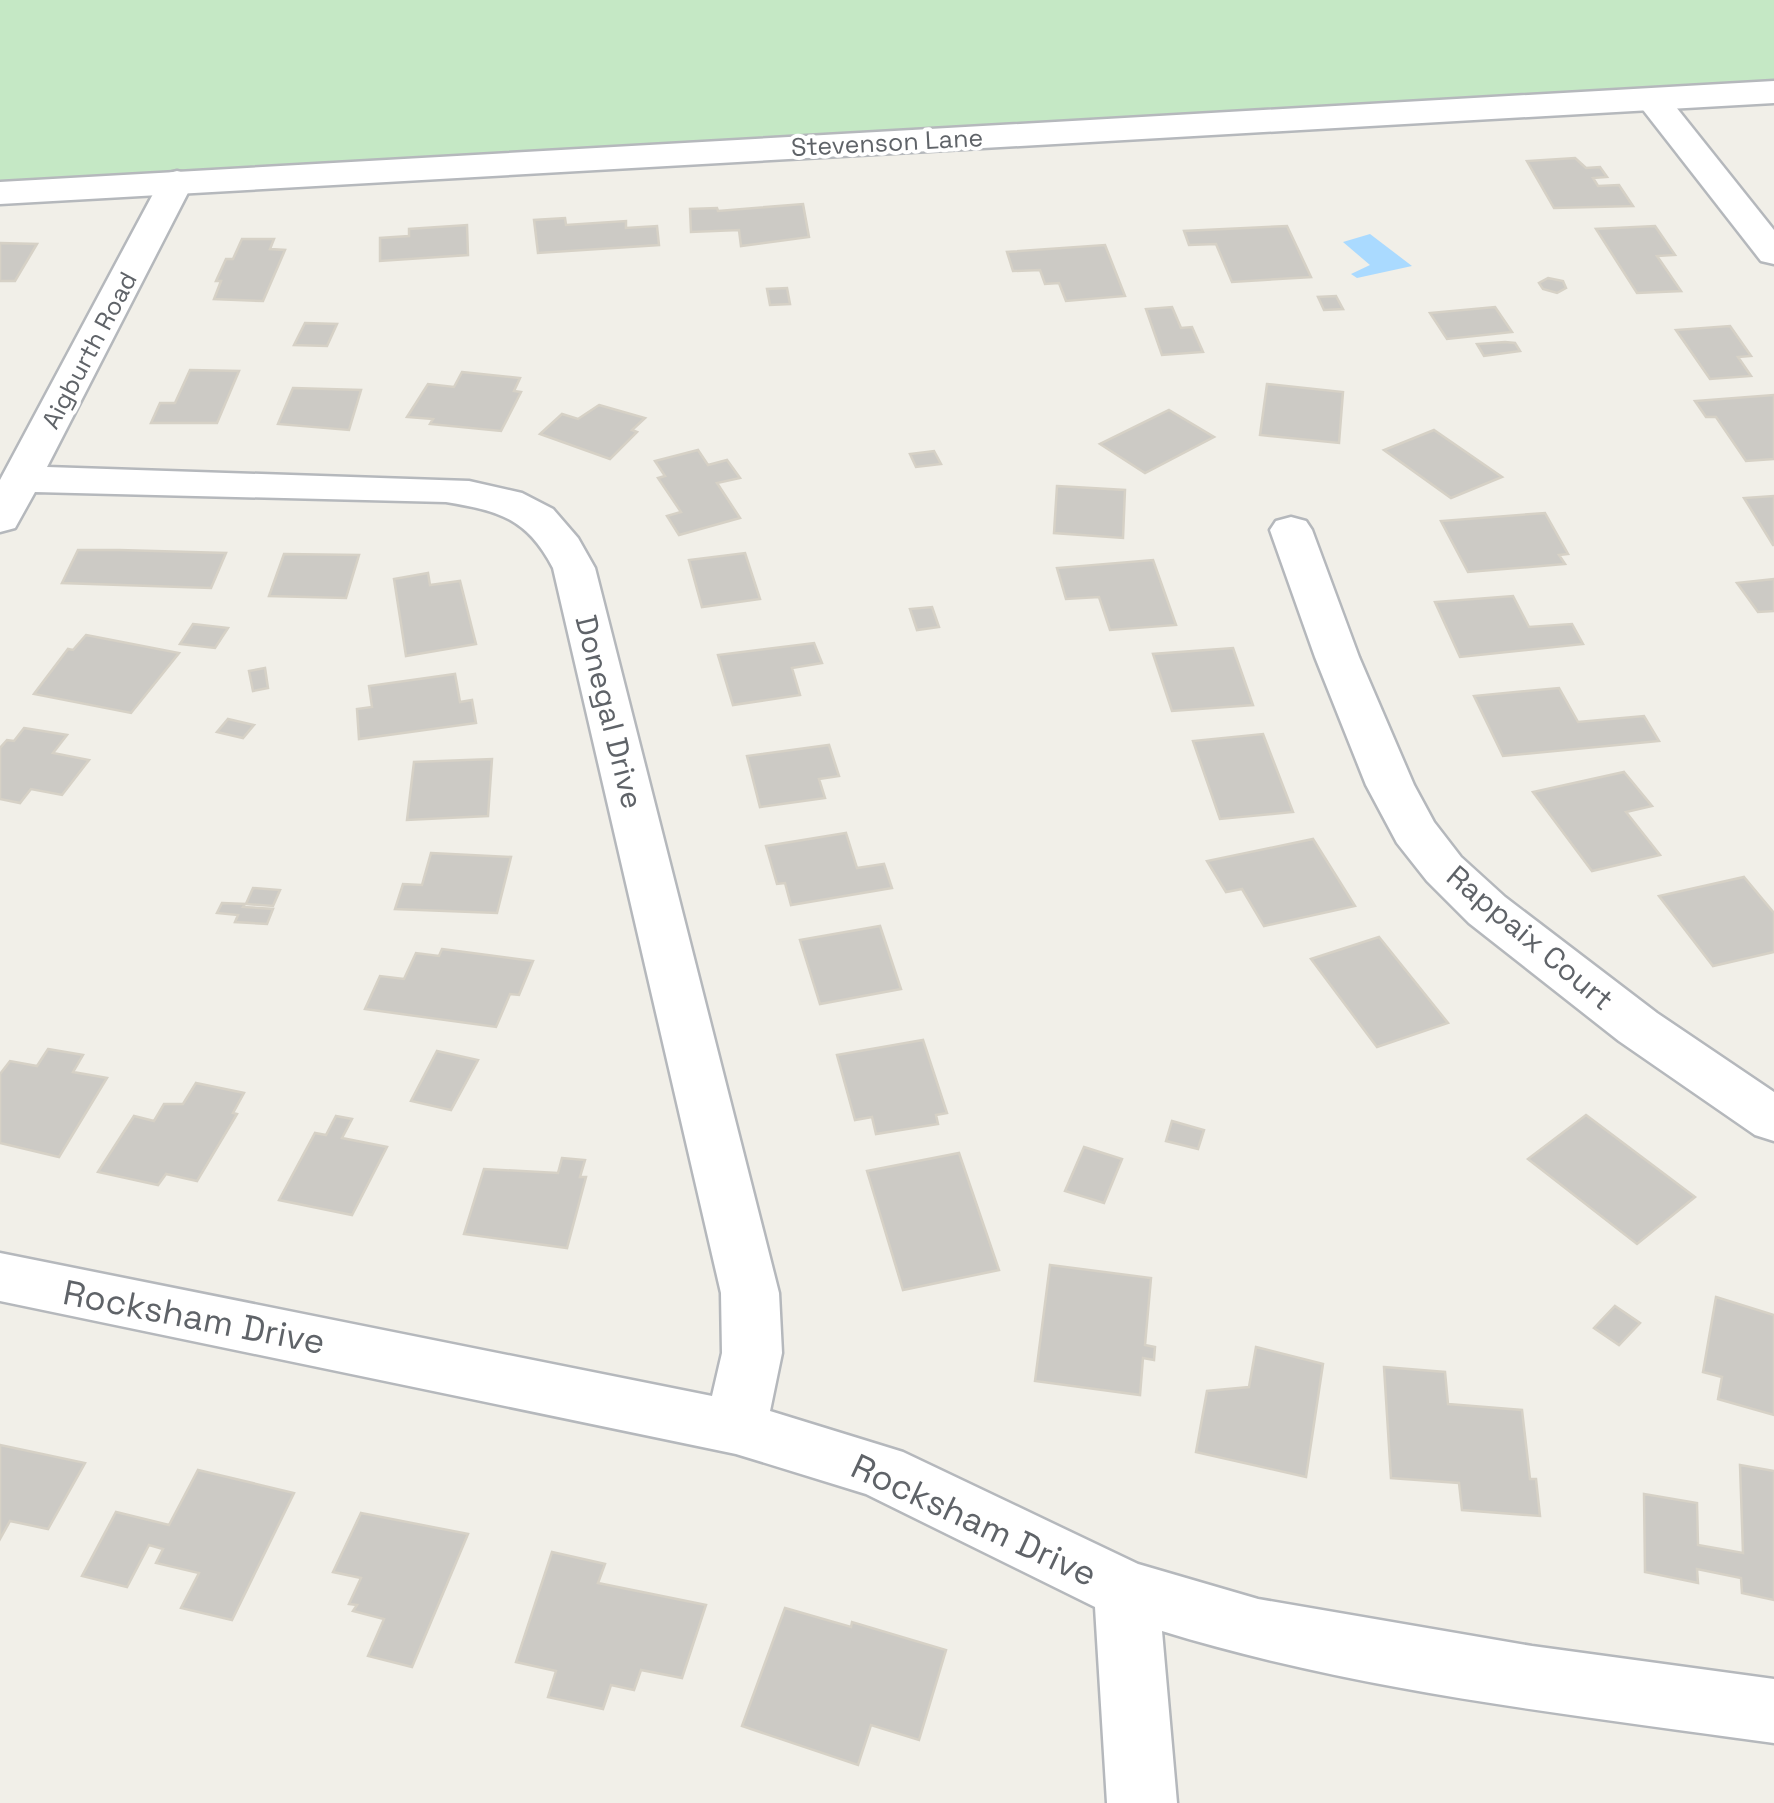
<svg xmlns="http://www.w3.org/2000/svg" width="1774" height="1803" viewBox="0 0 1774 1803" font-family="'Space Grotesk',sans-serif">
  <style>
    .green { fill: #c5e8c5 }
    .water { fill: #aadaff }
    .building { fill: #cccac5; stroke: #d6d1c6; stroke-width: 2.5 }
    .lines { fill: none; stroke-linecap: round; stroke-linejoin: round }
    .minor-casing { stroke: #b5b8bc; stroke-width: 5 }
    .tertiary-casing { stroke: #b5b8bc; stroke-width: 5 }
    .minor { fill: #fff; fill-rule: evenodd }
    .tertiary { fill: #fff; fill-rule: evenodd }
    .labels { text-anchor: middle; stroke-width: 8; stroke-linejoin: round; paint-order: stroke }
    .far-street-label { font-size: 25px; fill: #5f6368; stroke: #fff }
    .street-label { font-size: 30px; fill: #5f6368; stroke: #fff }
    .near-street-label { font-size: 35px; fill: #5f6368; stroke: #fff }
  </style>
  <rect width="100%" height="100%" fill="#f1efe8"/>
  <path class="green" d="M 0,0 L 1774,0 L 1774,82 L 0,181 Z"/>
  <path class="water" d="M 1370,234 L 1412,266 L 1357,278 L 1351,274 L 1370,265 L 1343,242 Z"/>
  <g class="building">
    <path d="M 1575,158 L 1586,168 L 1600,167 L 1607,177 L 1593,178 L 1598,186 L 1619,185 L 1633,206 L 1554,208 L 1527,161 Z"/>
    <path d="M 803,204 L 809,237 L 741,246 L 739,230 L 691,232 L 690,209 L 717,208 L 718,211 Z"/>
    <path d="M 565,218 L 566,225 L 626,221 L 626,228 L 657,226 L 659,245 L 538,253 L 534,220 Z"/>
    <path d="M 467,225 L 468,255 L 380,261 L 380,238 L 409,236 L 409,229 Z"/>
    <path d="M 1287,226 L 1311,277 L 1232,282 L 1216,244 L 1189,245 L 1184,231 Z"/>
    <path d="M 1655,226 L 1675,255 L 1657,256 L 1681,291 L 1637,293 L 1596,229 Z"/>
    <path d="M 242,239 L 274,239 L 270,249 L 285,250 L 263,301 L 214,299 L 221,281 L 216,281 L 226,259 L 233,259 Z"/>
    <path d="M 0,243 L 37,244 L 15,281 L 0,281 Z"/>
    <path d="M 1105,245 L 1125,296 L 1066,301 L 1059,283 L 1045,284 L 1040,270 L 1013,271 L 1007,252 Z"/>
    <path d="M 1548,278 L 1563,281 L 1566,288 L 1557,293 L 1543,289 L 1539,283 Z"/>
    <path d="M 787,288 L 790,304 L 770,305 L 767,289 Z"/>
    <path d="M 1336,296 L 1343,309 L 1324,310 L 1318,297 Z"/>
    <path d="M 1172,307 L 1181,328 L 1192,327 L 1203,352 L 1162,355 L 1146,309 Z"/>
    <path d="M 1495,307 L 1512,332 L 1447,339 L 1430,313 Z"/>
    <path d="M 305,323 L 337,324 L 327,346 L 294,345 Z"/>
    <path d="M 1730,326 L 1751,356 L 1738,357 L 1751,376 L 1710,379 L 1676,330 Z"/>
    <path d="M 1505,342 L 1515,343 L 1520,351 L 1484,356 L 1477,344 Z"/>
    <path d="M 190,370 L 239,371 L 217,423 L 151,423 L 160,403 L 175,403 Z"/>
    <path d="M 462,372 L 520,378 L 514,391 L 521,392 L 501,431 L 430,424 L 433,419 L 407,417 L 428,384 L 454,387 Z"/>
    <path d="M 1267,384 L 1343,392 L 1339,443 L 1260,435 Z"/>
    <path d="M 293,388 L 361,390 L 349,430 L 278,424 Z"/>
    <path d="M 1774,395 L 1774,459 L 1746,461 L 1716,417 L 1706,417 L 1695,401 Z"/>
    <path d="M 599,405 L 645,418 L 632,430 L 637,432 L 610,459 L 540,434 L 562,414 L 578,419 Z"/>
    <path d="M 1169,410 L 1214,437 L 1145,473 L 1100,444 Z"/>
    <path d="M 1434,430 L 1502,477 L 1451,498 L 1384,450 Z"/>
    <path d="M 698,450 L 708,465 L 727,460 L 740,478 L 717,483 L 740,518 L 679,535 L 667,516 L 681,512 L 658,478 L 665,476 L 655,461 Z"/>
    <path d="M 934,451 L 941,464 L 916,467 L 910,454 Z"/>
    <path d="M 1057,486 L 1125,490 L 1123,538 L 1054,533 Z"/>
    <path d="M 1774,496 L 1774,545 L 1773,545 L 1744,498 Z"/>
    <path d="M 1545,513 L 1568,554 L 1559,555 L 1565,564 L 1468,572 L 1441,521 Z"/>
    <path d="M 78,550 L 119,550 L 226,553 L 211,588 L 62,583 Z"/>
    <path d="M 745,553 L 760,599 L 702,607 L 689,560 Z"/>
    <path d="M 284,554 L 359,555 L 346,598 L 269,596 Z"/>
    <path d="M 1153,560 L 1176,625 L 1110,630 L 1099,597 L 1066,599 L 1057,568 Z"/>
    <path d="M 428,573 L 430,585 L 460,581 L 476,644 L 406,656 L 394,579 Z"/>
    <path d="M 1774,579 L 1774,611 L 1758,612 L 1737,583 Z"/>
    <path d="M 1513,596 L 1529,627 L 1572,624 L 1583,644 L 1460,657 L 1435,602 Z"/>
    <path d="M 932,607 L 939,627 L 917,630 L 910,609 Z"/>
    <path d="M 193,624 L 228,628 L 215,648 L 180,644 Z"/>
    <path d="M 86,635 L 179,653 L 131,713 L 34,694 L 68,649 L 73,650 Z"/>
    <path d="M 814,643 L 822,663 L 792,668 L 800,695 L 733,705 L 718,655 Z"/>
    <path d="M 1233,648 L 1253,705 L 1172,711 L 1153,654 Z"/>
    <path d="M 265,668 L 268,688 L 253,691 L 249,671 Z"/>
    <path d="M 455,674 L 460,702 L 472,700 L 476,723 L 359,739 L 357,709 L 372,707 L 369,686 Z"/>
    <path d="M 1559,688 L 1578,722 L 1644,716 L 1659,741 L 1503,756 L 1474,696 Z"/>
    <path d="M 228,719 L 254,725 L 243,738 L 217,732 Z"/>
    <path d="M 24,728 L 67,735 L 53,753 L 89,760 L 62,795 L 31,789 L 20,803 L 0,799 L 0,748 L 7,740 L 14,741 Z"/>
    <path d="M 1263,734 L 1293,812 L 1220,819 L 1193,741 Z"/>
    <path d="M 829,745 L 839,776 L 819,779 L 825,798 L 760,807 L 747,756 Z"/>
    <path d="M 492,759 L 488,816 L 407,820 L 414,762 Z"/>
    <path d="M 1624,772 L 1652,806 L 1626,812 L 1660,855 L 1592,871 L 1533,792 Z"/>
    <path d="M 846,833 L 857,868 L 884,864 L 892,888 L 791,905 L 785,883 L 777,884 L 766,846 Z"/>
    <path d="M 1313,839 L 1355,906 L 1264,926 L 1242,889 L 1226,892 L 1207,861 Z"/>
    <path d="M 431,853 L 511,857 L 497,913 L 395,909 L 403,884 L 422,885 Z"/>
    <path d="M 1744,877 L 1774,913 L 1774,952 L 1713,966 L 1659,896 Z"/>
    <path d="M 253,888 L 280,890 L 273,906 L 246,904 Z"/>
    <path d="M 222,903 L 245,904 L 243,907 L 273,909 L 267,924 L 235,922 L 238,915 L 217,913 Z"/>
    <path d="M 880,926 L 901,989 L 820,1004 L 800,940 Z"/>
    <path d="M 1379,937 L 1448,1023 L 1377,1047 L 1311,959 Z"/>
    <path d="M 442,949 L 533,961 L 519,995 L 510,994 L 496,1027 L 365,1009 L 380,976 L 404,979 L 416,953 L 439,956 Z"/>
    <path d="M 923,1040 L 947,1113 L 936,1115 L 938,1124 L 876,1134 L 872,1117 L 855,1120 L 837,1055 Z"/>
    <path d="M 48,1049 L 83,1055 L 73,1072 L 107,1078 L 59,1157 L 0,1143 L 0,1074 L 10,1061 L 37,1066 Z"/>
    <path d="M 437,1051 L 478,1060 L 451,1110 L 411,1101 Z"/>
    <path d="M 196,1083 L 244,1093 L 233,1113 L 237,1114 L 197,1181 L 166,1174 L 158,1185 L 98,1172 L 134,1116 L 154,1121 L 164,1104 L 183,1104 Z"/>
    <path d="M 1586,1115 L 1695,1197 L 1637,1244 L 1528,1159 Z"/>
    <path d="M 336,1116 L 352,1119 L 342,1138 L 387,1147 L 352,1215 L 279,1200 L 315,1133 L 326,1135 Z"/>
    <path d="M 1172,1121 L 1204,1130 L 1198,1149 L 1166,1141 Z"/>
    <path d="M 1084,1147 L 1122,1159 L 1104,1203 L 1065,1191 Z"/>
    <path d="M 959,1153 L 999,1270 L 903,1290 L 867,1171 Z"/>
    <path d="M 562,1158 L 585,1160 L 580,1177 L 586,1177 L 567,1248 L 464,1234 L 484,1169 L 558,1173 Z"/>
    <path d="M 1050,1265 L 1151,1278 L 1145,1345 L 1155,1347 L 1154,1360 L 1143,1358 L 1140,1395 L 1035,1381 Z"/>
    <path d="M 1716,1297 L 1774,1315 L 1774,1415 L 1718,1399 L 1722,1377 L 1703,1372 Z"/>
    <path d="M 1615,1306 L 1640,1323 L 1619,1345 L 1594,1328 Z"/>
    <path d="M 1256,1347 L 1323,1364 L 1306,1477 L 1196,1452 L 1207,1391 L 1249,1387 Z"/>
    <path d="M 1384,1367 L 1445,1372 L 1448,1404 L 1522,1410 L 1530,1479 L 1536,1479 L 1540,1516 L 1462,1510 L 1459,1483 L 1391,1478 Z"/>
    <path d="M 0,1445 L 85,1463 L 48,1529 L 10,1521 L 0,1539 Z"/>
    <path d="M 1740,1465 L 1774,1471 L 1774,1600 L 1742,1593 L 1741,1578 L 1697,1569 L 1698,1583 L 1645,1572 L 1644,1494 L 1697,1503 L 1698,1545 L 1743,1553 Z"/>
    <path d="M 198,1470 L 294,1493 L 232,1620 L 181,1608 L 199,1573 L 156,1563 L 163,1549 L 149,1545 L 127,1587 L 82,1576 L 116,1512 L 169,1525 Z"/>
    <path d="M 361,1513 L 468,1534 L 412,1667 L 368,1656 L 384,1619 L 353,1611 L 357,1605 L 349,1604 L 361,1578 L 333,1572 Z"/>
    <path d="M 552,1552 L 605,1564 L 598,1583 L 706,1605 L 682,1678 L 641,1670 L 634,1690 L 611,1685 L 603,1709 L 548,1697 L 556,1671 L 516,1662 Z"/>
    <path d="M 785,1608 L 851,1627 L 852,1622 L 946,1650 L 919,1740 L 871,1725 L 858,1765 L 742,1726 Z"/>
  </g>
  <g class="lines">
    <defs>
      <g id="minor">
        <path d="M 1652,89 L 1664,92 L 1774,230 L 1774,264 L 1761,261 L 1640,106 L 1636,99 L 1640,92 Z"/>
        <path d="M 177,171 L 189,174 L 194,181 L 47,467 L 469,481 L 522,493 L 553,509 L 578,538 L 595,568 L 779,1293 L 782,1353 L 770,1411 L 903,1452 L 1138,1564 L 1258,1599 L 1532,1646 L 1774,1679 L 1774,1743 C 1569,1714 1360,1692 1162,1631 L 1177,1803 L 1107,1803 L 1095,1607 L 866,1494 L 736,1454 L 0,1301 L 0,1253 L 712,1396 L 722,1353 L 721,1293 L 553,568 C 527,518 499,511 446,502 L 35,492 L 15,528 L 0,532 L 0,480 L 160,181 L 165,174 Z"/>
        <path d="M 1291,517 L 1306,521 L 1312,530 L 1359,657 L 1414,785 L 1434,822 L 1461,857 L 1505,897 L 1657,1013 L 1774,1092 L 1774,1141 L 1755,1135 L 1619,1041 L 1469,923 L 1427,881 L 1397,843 L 1366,785 L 1315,657 L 1270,530 L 1276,521 Z"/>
      </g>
      <path id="tertiary" d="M 1774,81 L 1774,103 L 0,204 L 0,182 Z"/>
    </defs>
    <use href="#minor" class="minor-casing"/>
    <use href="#tertiary" class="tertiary-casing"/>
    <use href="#minor" class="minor"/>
    <use href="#tertiary" class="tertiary"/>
  </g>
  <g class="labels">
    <g class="far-street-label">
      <text transform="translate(887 142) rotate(-3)" y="9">Stevenson Lane</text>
      <text transform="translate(89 350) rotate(-62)" y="9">Aigburth Road</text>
    </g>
    <g class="street-label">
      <text transform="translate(609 712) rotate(76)" y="10">Donegal Drive</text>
      <text transform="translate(1530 938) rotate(40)" y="10">Rappaix Court</text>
    </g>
    <g class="near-street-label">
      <text transform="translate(194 1317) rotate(11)" y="12">Rocksham Drive</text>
      <text transform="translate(974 1520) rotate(25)" y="12">Rocksham Drive</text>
    </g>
  </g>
</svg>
